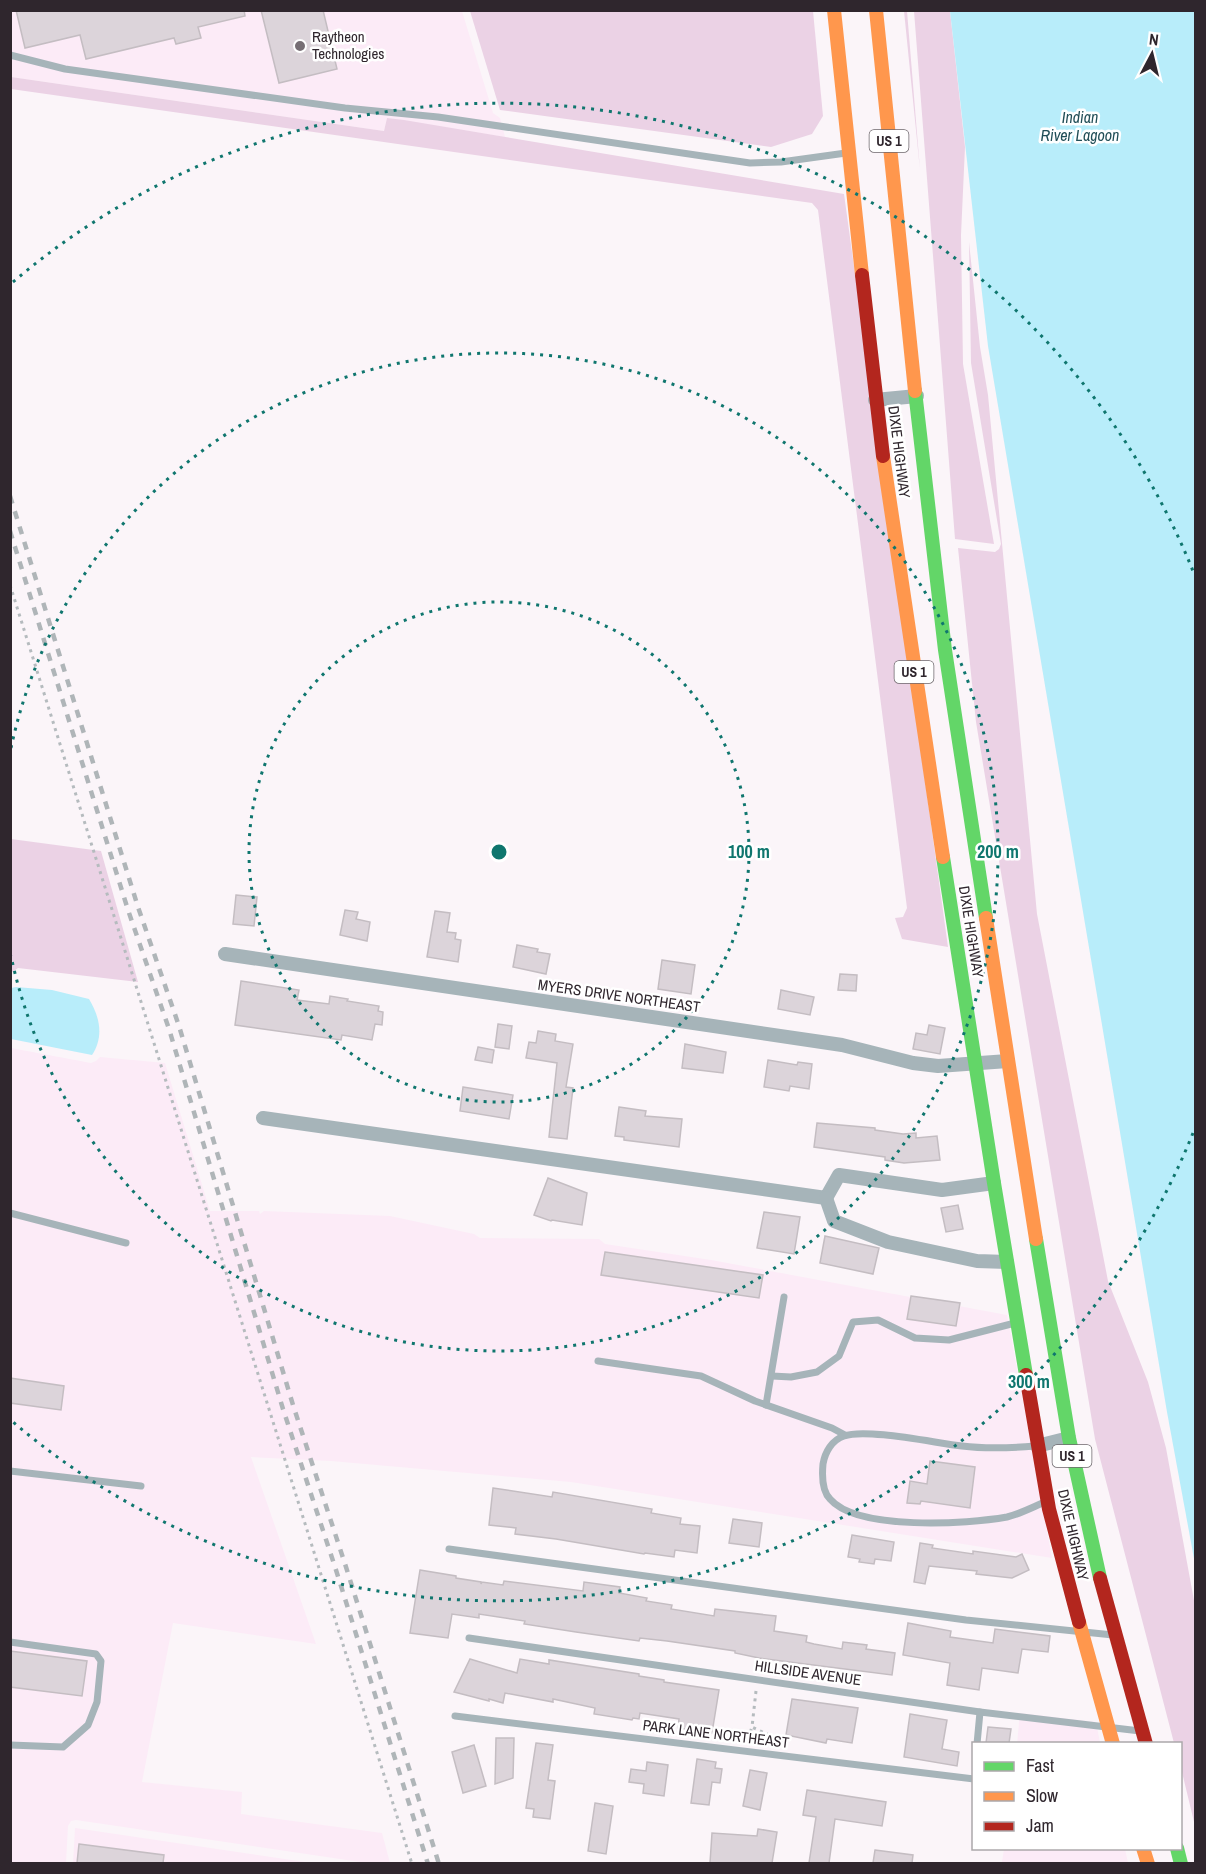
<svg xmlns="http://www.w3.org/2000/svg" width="1206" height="1874" viewBox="0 0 1206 1874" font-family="'Archivo Narrow',sans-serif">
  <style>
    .built { fill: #fcebf7 }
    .green { fill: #ebd2e5 }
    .water { fill: #b8edfa }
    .building { fill: #dcd4da; stroke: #c4bdc2; stroke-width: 1.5 }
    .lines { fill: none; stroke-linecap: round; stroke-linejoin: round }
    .path { stroke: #b5bbbe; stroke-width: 3; stroke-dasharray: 3 4.5; stroke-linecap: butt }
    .lane { stroke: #a6b4b9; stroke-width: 7 }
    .street { stroke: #a6b4b9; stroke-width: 14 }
    .fast { stroke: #63d668; stroke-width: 14 }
    .slow { stroke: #ff974d; stroke-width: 14 }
    .jam { stroke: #b3261e; stroke-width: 14 }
    .rail { stroke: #afb5b8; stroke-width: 4.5; stroke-dasharray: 8 8; stroke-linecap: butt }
    .ring { fill: none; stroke: #0f766e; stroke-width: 3; stroke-dasharray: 3 6 }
    .poi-dot { fill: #766e74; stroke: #fff; stroke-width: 2 }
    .labels { text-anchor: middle; stroke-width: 5; stroke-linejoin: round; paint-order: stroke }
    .shield { fill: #fff; stroke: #6d676c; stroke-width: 1.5 }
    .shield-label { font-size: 14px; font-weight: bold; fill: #2f262d }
    .poi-label { font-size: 15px; fill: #2f262d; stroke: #fff; text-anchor: start }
    .street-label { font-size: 15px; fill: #2f262d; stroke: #fff }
    .water-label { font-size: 16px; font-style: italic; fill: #214e57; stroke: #fff }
    .centre { fill: #0f766e; stroke: #fff; stroke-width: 3 }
    .ring-label { font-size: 18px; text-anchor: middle; font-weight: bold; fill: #0f766e; stroke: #fff; stroke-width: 5; stroke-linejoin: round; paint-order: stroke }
  </style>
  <rect width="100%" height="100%" fill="#fbf5f9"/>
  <g class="built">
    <path d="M 11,11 L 462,11 L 493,113 L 500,118 L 505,137 L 387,118 L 384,131 L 11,77 Z"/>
    <path d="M 11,1048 L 91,1063 L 96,1061 L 100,1057 L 165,1063 L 210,1211 L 259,1211 L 260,1214 L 264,1211 L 390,1216 L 474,1234 L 480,1238 L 599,1239 L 605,1244 L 711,1260 L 1007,1315 L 1052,1558 L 571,1482 L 331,1461 L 251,1457 L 316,1644 L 173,1623 L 142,1782 L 242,1792 L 241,1814 L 382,1833 L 390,1863 L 367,1863 L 76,1820 L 71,1821 L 68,1826 L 66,1863 L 11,1864 Z"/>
    <path d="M 1020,1713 L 1096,1722 L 1100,1743 L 1017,1744 Z"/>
    <path d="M 75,1828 L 312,1863 L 73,1864 Z"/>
    <path d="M 1125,1849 L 1128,1863 L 1002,1864 L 1002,1862 L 1004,1849 Z"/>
  </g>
  <g class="green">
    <path d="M 470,11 L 813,11 L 823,116 L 812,134 L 771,147 L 500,110 Z"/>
    <path d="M 904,11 L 907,11 L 920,170 Z"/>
    <path d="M 914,11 L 950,11 L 965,147 L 961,235 L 963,364 L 994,544 L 955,539 Z"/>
    <path d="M 11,77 L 384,131 L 387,118 L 404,120 L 844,194 L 948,947 L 902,939 L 895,918 L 903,917 L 907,908 L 818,210 L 812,203 L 11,89 Z"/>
    <path d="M 969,242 L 980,347 L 988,395 L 1037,914 L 1108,1281 L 1148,1382 L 1166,1448 L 1195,1606 L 1195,1826 L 1181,1768 L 1180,1744 L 1174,1743 L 1095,1439 L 976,722 L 958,548 L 995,552 L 999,549 L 1001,544 L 971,363 Z"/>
    <path d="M 11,839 L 101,851 L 138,982 L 18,968 L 11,973 Z"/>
  </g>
  <g class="water">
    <path d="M 950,11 L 1195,11 L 1195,1564 L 1167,1412 L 988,346 Z"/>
    <path d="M 16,987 L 52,990 L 89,999 C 100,1017 104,1037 92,1055 L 11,1039 L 11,988 Z"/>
  </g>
  <g class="building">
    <path d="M 16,10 L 244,10 L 245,16 L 198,27 L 201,38 L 176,44 L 174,38 L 86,59 L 80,35 L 25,48 Z"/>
    <path d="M 261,10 L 323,10 L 337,69 L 279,83 Z"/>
    <path d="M 236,895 L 257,897 L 254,926 L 233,924 Z"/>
    <path d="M 345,910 L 358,912 L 356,919 L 370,922 L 367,941 L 340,935 Z"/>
    <path d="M 435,911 L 450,913 L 447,932 L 456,933 L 455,939 L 461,940 L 458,962 L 427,957 Z"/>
    <path d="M 517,945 L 538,949 L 537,952 L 550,954 L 546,974 L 513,967 Z"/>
    <path d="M 662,960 L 695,965 L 691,994 L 658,989 Z"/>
    <path d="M 840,974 L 857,975 L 856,991 L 838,990 Z"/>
    <path d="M 241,981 L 299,990 L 297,1000 L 329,1004 L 330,996 L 348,999 L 347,1001 L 379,1006 L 378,1011 L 383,1012 L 382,1025 L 375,1024 L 372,1040 L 342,1035 L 341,1040 L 235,1025 Z"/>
    <path d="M 781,990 L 814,997 L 810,1015 L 778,1009 Z"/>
    <path d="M 498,1024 L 512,1026 L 509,1049 L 495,1047 Z"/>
    <path d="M 929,1025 L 945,1028 L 940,1054 L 913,1049 L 916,1033 L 927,1035 Z"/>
    <path d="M 538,1031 L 556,1034 L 555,1041 L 573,1044 L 566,1087 L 573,1088 L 567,1139 L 549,1137 L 557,1063 L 526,1058 L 529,1042 L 536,1043 Z"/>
    <path d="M 685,1044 L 726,1052 L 723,1073 L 682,1068 Z"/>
    <path d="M 478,1047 L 494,1050 L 492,1063 L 475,1060 Z"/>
    <path d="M 768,1060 L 797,1065 L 798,1062 L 812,1064 L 809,1089 L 790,1086 L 789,1091 L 764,1087 Z"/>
    <path d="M 463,1087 L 513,1095 L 509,1119 L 460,1111 Z"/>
    <path d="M 619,1107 L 646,1111 L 645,1116 L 682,1119 L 679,1147 L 624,1140 L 624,1137 L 615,1136 Z"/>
    <path d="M 817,1123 L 875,1128 L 875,1130 L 903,1134 L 916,1133 L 916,1138 L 937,1136 L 940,1160 L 904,1163 L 885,1160 L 885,1157 L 814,1147 Z"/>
    <path d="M 548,1178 L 587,1193 L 582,1225 L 552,1220 L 551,1221 L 534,1215 Z"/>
    <path d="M 958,1205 L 963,1229 L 946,1232 L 941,1208 Z"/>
    <path d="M 764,1212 L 800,1217 L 794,1254 L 757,1248 Z"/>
    <path d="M 825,1236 L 879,1248 L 873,1274 L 820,1263 Z"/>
    <path d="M 605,1252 L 763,1275 L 759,1298 L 601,1275 Z"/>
    <path d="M 911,1296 L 960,1303 L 956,1326 L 907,1319 Z"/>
    <path d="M 10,1378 L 64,1386 L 61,1410 L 10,1403 Z"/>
    <path d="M 930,1461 L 975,1467 L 970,1508 L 921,1501 L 920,1504 L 907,1503 L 910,1481 L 927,1484 Z"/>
    <path d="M 493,1488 L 552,1497 L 553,1492 L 652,1509 L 651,1513 L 681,1518 L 680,1524 L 700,1526 L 697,1553 L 675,1550 L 674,1557 L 645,1553 L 644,1554 L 556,1539 L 515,1534 L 516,1528 L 489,1525 Z"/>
    <path d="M 733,1519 L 762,1523 L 759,1547 L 729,1543 Z"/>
    <path d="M 852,1535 L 894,1542 L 891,1561 L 875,1559 L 874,1564 L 859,1562 L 860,1559 L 848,1557 Z"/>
    <path d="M 920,1543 L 933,1545 L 932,1548 L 973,1554 L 973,1551 L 1016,1557 L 1022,1554 L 1029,1570 L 1012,1578 L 976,1574 L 977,1571 L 929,1566 L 925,1584 L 914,1582 Z"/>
    <path d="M 420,1570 L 456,1576 L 456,1578 L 481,1582 L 481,1584 L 482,1582 L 503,1585 L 504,1581 L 583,1591 L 584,1582 L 620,1587 L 619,1593 L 647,1598 L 646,1601 L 672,1605 L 671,1609 L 714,1616 L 715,1609 L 776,1616 L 774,1631 L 807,1636 L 806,1642 L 814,1644 L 842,1649 L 843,1642 L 867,1645 L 866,1649 L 895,1653 L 892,1675 L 759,1658 L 735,1653 L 735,1651 L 667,1641 L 640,1638 L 639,1641 L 576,1632 L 524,1624 L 525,1621 L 479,1614 L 479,1618 L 452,1614 L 448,1638 L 410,1633 Z"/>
    <path d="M 908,1623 L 951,1631 L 950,1637 L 993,1643 L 995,1629 L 1050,1636 L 1048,1652 L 1022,1649 L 1018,1673 L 982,1668 L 979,1690 L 947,1685 L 950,1663 L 903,1655 Z"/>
    <path d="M 10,1651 L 87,1661 L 82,1696 L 10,1687 Z"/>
    <path d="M 470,1659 L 517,1673 L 520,1659 L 549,1664 L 549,1660 L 639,1674 L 639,1676 L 664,1680 L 664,1682 L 719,1690 L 712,1733 L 678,1728 L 679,1719 L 640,1713 L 639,1719 L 633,1718 L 632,1720 L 594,1714 L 595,1708 L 553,1699 L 553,1702 L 505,1693 L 503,1703 L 489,1699 L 489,1701 L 454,1692 Z"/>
    <path d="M 792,1699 L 858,1708 L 852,1743 L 827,1739 L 826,1743 L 786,1735 Z"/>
    <path d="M 910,1714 L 947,1720 L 942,1749 L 959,1752 L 957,1766 L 904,1757 Z"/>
    <path d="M 988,1727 L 1011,1729 L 1009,1743 L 986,1743 Z"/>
    <path d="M 496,1738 L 514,1738 L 513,1778 L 495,1784 Z"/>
    <path d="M 536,1743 L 553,1745 L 548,1780 L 555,1781 L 550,1819 L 533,1817 L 534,1809 L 526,1808 Z"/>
    <path d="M 474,1745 L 486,1786 L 463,1793 L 452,1752 Z"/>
    <path d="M 697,1759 L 716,1762 L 715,1768 L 722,1769 L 720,1783 L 712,1782 L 709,1805 L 691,1803 Z"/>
    <path d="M 647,1762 L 668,1765 L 664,1796 L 643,1793 L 644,1784 L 629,1782 L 631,1769 L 646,1771 Z"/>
    <path d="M 750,1770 L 767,1773 L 760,1810 L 743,1806 Z"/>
    <path d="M 807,1790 L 886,1802 L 882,1826 L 835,1819 L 829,1863 L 809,1863 L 816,1817 L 803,1815 Z"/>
    <path d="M 595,1803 L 613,1806 L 606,1854 L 588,1851 Z"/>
    <path d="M 758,1829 L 777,1832 L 772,1863 L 710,1863 L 712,1833 L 757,1836 Z"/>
    <path d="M 79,1844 L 164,1855 L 163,1863 L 77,1863 Z"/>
    <path d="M 875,1850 L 913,1855 L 912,1863 L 873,1863 Z"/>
  </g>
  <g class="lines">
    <g class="path">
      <path d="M 10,585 L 412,1864"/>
      <path d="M 756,1691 L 752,1727 L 786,1743"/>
      <path d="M 748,1739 L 752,1727"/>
    </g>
    <g class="lane">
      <path d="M 10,55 L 65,69 L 345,108 L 438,117 L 750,163 L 781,162 L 846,153"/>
      <path d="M 10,1213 L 126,1243"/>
      <path d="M 598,1361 L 701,1376 L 755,1401 L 832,1428 L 845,1435"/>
      <path d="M 772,1376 L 791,1377 L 817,1372 L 839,1356 L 853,1322 L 878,1320 L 915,1338 L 949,1340 L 1015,1323"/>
      <path d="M 766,1405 L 784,1297"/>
      <path d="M 1035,1446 C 1011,1448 986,1449 962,1446 C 935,1443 866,1428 844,1436 C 832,1440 825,1452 823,1464 C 822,1475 822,1491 830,1499 C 857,1531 968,1524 1007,1517 C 1020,1514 1033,1507 1045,1502"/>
      <path d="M 10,1471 L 141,1486"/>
      <path d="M 449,1549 L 966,1620 L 1113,1635"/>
      <path d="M 469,1638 L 980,1712 L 1140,1731"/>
      <path d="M 10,1642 L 96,1654 L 101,1661 L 97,1702 L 88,1725 L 63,1747 L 10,1745"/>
      <path d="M 455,1716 L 974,1779"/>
      <path d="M 977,1744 L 980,1712"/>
    </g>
    <g class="street">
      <path d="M 875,400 L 917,396"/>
      <path d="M 225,954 L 842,1045 L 913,1063 L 938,1066 L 1008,1061"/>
      <path d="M 263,1118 L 826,1198 L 839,1175 L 942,1190 L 994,1183"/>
      <path d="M 826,1198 L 834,1221 L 888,1242 L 977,1261 L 1007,1262"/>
      <path d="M 1037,1446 L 1069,1438"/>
    </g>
    <g class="fast">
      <path d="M 915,391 L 945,650 L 986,918"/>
      <path d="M 943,857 L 994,1183 L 1026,1375"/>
      <path d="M 1036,1239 L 1069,1438 L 1100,1578"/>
      <path d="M 1177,1848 L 1181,1864"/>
    </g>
    <g class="slow">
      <path d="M 834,10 L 862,275"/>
      <path d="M 876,10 L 915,391"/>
      <path d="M 883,456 L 943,857"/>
      <path d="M 986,918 L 1036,1239"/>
      <path d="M 1079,1622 L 1113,1744"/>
      <path d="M 1143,1848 L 1148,1864"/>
    </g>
    <g class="jam">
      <path d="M 862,275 L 883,456"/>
      <path d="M 1026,1375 L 1049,1509 L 1079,1622"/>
      <path d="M 1100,1578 L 1146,1744"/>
    </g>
    <g class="rail">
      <path d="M 10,496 L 138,907 L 179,1026 L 293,1405 L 346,1567 L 439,1864"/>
      <path d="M 10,531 L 128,910 L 169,1029 L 283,1409 L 336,1570 L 428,1864"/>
    </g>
  </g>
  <g class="ring">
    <circle cx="499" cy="852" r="250"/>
    <path d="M11 748A499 499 0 1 1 11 956"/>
    <path d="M1193 1133A749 749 0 0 1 13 1422M13 282A749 749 0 0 1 1193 571"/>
  </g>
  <circle class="poi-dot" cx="300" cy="46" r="6"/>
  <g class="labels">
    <g class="shield">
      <rect x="869.5" y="130" width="39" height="22" rx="4.5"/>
      <rect x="894.5" y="661" width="39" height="22" rx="4.5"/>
      <rect x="1052.5" y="1445" width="39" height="22" rx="4.5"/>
    </g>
    <g class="shield-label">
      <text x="889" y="146">US 1</text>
      <text x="914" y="677">US 1</text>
      <text x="1072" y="1461">US 1</text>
    </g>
    <g class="poi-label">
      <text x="312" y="42">Raytheon<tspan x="312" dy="17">Technologies</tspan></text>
    </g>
    <g class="street-label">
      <text transform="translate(899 452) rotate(83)" y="5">DIXIE HIGHWAY</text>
      <text transform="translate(971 932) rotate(81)" y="5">DIXIE HIGHWAY</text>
      <text transform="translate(619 996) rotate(8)" y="5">MYERS DRIVE NORTHEAST</text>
      <text transform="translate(1073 1535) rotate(77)" y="5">DIXIE HIGHWAY</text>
      <text transform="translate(808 1673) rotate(8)" y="5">HILLSIDE AVENUE</text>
      <text transform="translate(716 1734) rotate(7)" y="5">PARK LANE NORTHEAST</text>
    </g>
    <g class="water-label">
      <text x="1080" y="123">Indian<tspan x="1080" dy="18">River Lagoon</tspan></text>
    </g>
  </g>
  <circle cx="499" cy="852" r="9" class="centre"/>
  <g class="ring-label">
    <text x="749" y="858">100 m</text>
    <text x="998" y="858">200 m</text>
    <text x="1029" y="1388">300 m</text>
  </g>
  <rect width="1206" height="1874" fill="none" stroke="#2f262d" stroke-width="24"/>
  <rect x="972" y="1742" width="210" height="108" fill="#ffffff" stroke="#aca8ab" stroke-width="1.5"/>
  <rect x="984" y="1762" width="30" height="9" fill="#63d668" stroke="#aca8ab" stroke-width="1.5"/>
  <text x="1026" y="1772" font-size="18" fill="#2f262d">Fast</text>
  <rect x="984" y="1792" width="30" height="9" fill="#ff974d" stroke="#aca8ab" stroke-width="1.5"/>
  <text x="1026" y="1802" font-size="18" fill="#2f262d">Slow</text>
  <rect x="984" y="1822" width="30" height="9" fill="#b3261e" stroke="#aca8ab" stroke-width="1.5"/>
  <text x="1026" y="1832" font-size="18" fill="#2f262d">Jam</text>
  <g transform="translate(1152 54) rotate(7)" stroke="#ffffff" stroke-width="4.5" paint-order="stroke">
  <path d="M0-4.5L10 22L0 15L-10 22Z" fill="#2f262d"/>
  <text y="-9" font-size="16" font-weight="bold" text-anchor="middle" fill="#2f262d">N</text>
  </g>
</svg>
